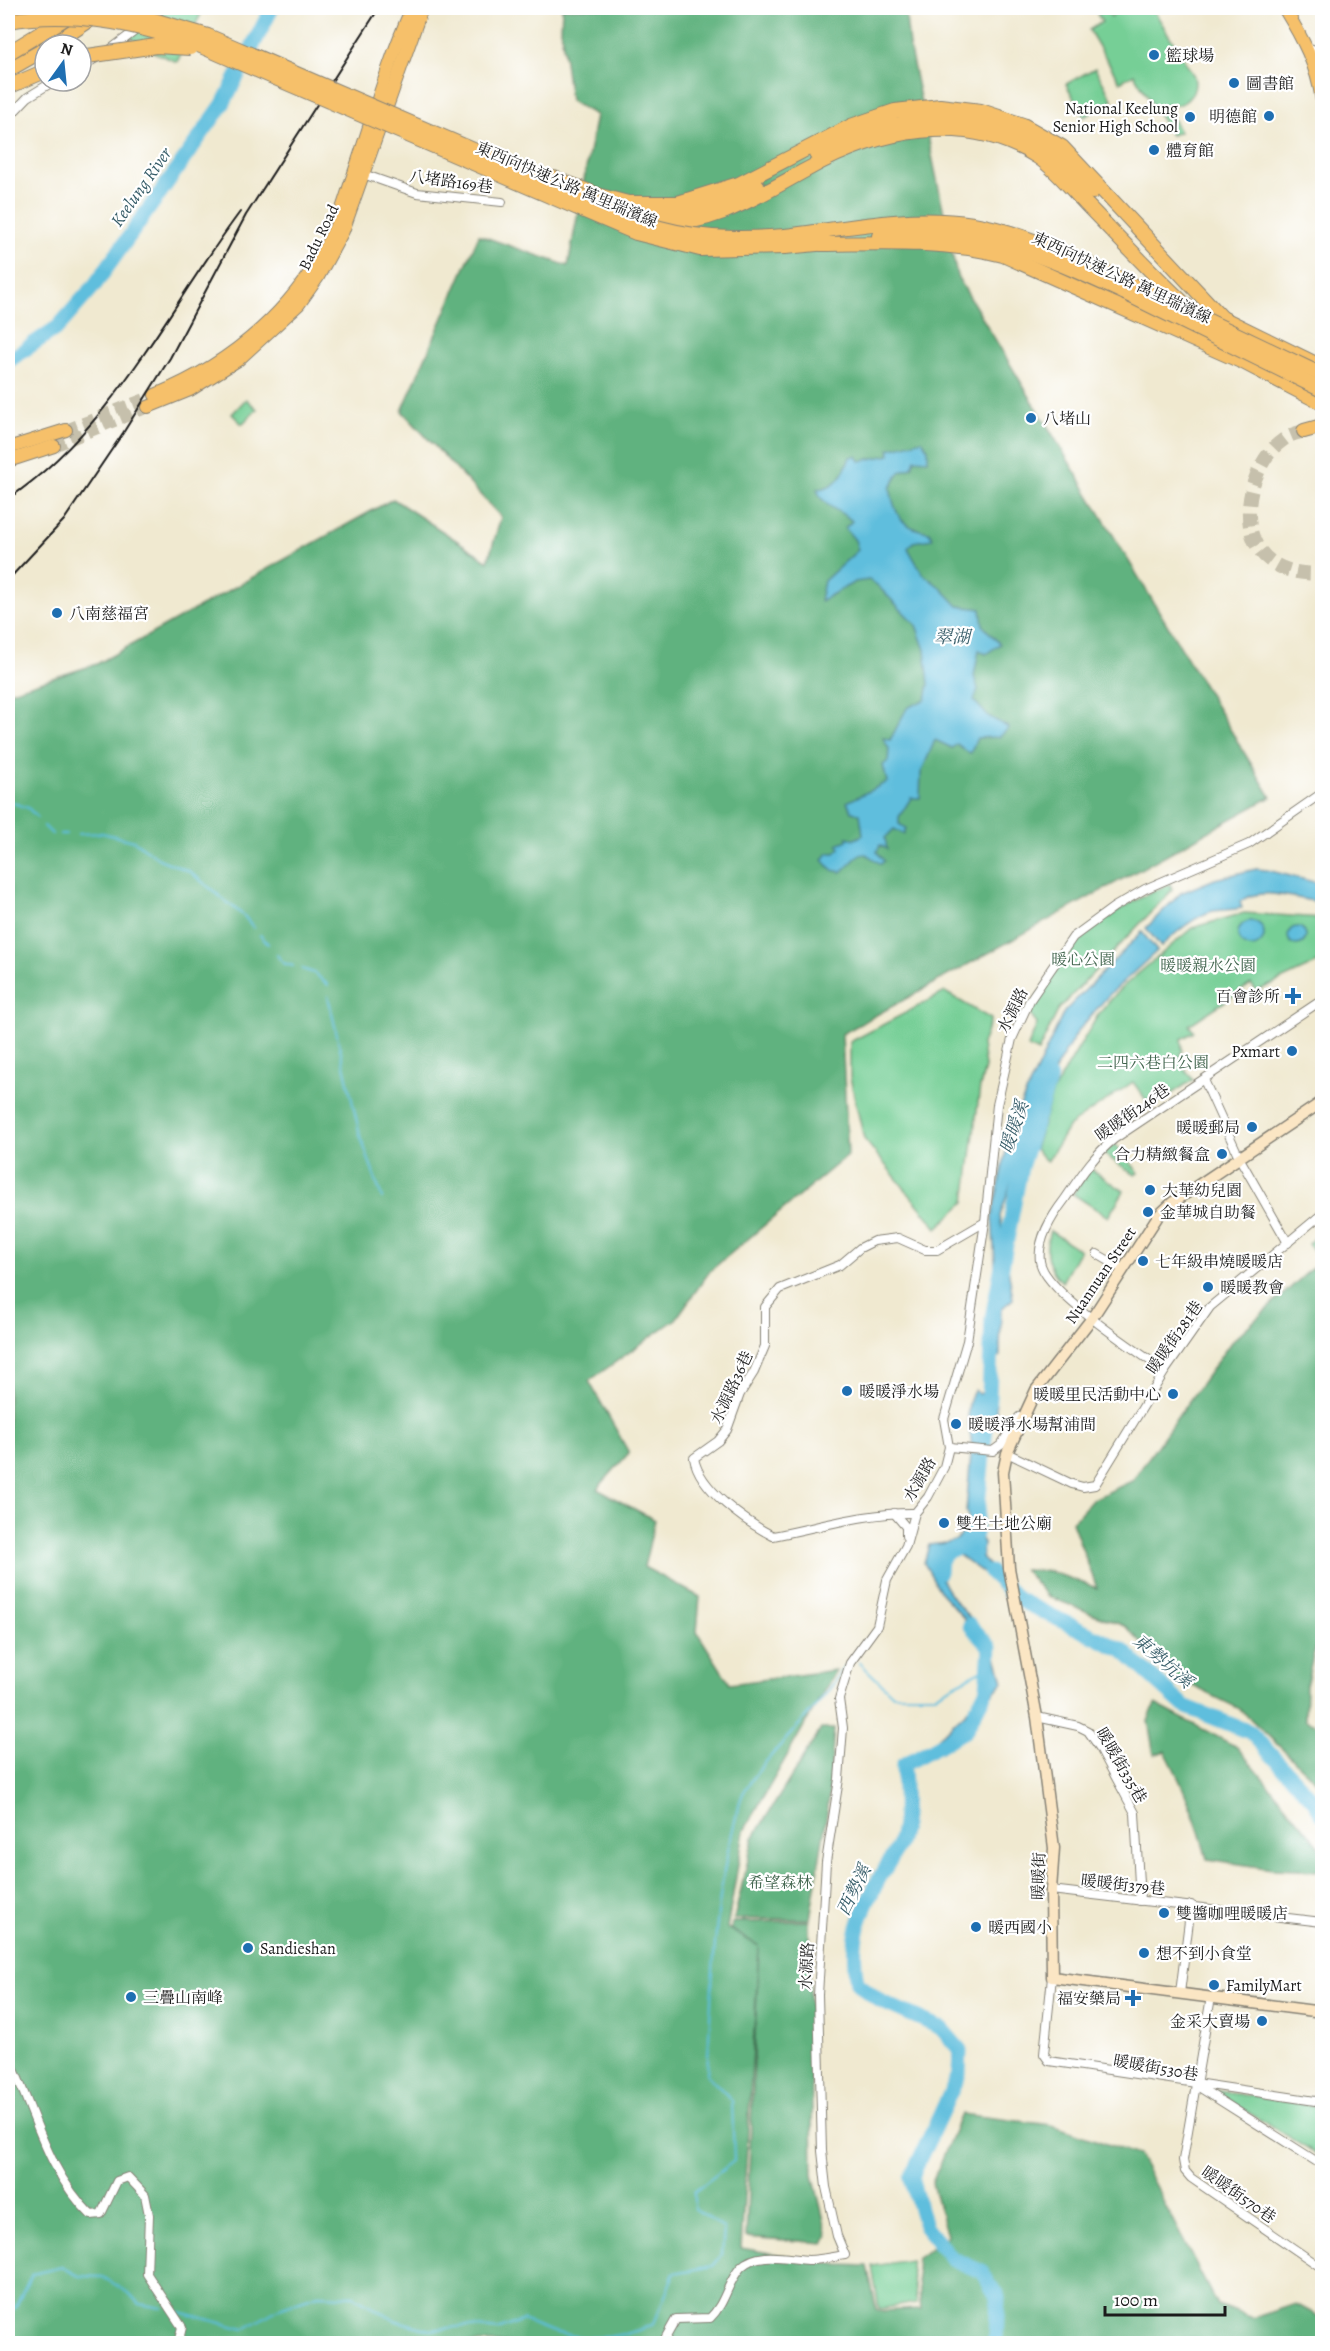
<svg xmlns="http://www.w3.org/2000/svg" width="1330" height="2351" viewBox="0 0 1330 2351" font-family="Alegreya,'Noto Serif TC',serif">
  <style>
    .green { fill: #76cf96; stroke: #497659; stroke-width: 1.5 }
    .forest { fill: #60b27f; stroke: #3e674e; stroke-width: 1.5 }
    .water { fill: #5fbedd; stroke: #3e6d7c; stroke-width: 1.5 }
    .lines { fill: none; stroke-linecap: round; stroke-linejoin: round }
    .stream { stroke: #5fbedd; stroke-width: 2 }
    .river { stroke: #5fbedd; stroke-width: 15 }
    .primary-tunnel { stroke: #c6c0ac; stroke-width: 12; stroke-dasharray: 12 6; stroke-linecap: butt }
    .highway-tunnel { stroke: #c6c0ac; stroke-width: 14; stroke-dasharray: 14 7; stroke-linecap: butt }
    .street-casing { stroke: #868276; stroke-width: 10 }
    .secondary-casing { stroke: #868276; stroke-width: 13 }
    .primary-casing { stroke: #868276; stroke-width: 14 }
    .highway-casing { stroke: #868276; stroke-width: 16 }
    .street { stroke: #fff; stroke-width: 8 }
    .secondary { stroke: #fbe6c4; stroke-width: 10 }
    .primary { stroke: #f6c06b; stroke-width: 12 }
    .highway { stroke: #f6c06b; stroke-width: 14 }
    .rail { stroke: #1c1c1c; stroke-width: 2 }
    .highway-bridge-casing { stroke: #868276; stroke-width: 16; stroke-linecap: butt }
    .highway-bridge { stroke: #f6c06b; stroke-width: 14 }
    .poi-dot { fill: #1f6fb2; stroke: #fff; stroke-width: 2 }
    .labels { text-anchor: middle; stroke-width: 4.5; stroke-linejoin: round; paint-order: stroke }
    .poi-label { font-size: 16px; fill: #1c1c1c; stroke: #fff; text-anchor: start }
    .street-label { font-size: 16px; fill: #1c1c1c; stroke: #fff }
    .park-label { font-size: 16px; fill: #40644d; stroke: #fff }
    .water-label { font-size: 18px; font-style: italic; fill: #375d69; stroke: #fff }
  </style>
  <rect width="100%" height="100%" fill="#fff"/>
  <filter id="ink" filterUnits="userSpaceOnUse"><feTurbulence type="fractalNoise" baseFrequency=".0167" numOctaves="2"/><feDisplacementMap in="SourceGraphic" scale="12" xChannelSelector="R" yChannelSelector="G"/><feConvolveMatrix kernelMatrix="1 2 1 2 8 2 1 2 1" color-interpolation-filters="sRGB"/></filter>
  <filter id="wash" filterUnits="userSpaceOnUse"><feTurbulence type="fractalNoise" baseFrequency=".008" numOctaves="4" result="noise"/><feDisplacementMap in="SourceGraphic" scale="24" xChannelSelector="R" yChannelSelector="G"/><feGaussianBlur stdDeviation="1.35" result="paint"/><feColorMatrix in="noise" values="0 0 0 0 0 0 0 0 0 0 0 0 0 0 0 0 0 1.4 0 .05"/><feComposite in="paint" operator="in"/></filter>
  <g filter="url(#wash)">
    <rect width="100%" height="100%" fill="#f0e9d0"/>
    <g class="green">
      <path d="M 160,8 L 204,8 L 177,62 L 151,51 L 129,36 Z"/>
      <path d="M 1118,8 L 1153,9 L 1194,76 C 1199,94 1183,109 1166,105 L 1180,132 L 1171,135 L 1134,74 L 1120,82 L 1089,30 L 1102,22 L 1097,14 L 1106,9 L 1111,17 Z"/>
      <path d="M 1095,68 L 1113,101 L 1084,117 L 1066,84 Z"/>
      <path d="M 246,399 L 257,409 L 242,424 L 232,414 Z"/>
      <path d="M 1170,884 L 1172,890 L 1059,1009 L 1038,1052 L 1028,1047 L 1037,1024 L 1028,1012 C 1068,945 1097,915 1170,884 Z"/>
      <path d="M 1244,913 L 1322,918 L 1322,961 L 1257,991 L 1251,984 L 1189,1025 L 1194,1032 L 1181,1039 L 1182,1051 L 1180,1055 L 1181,1063 L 1193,1080 L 1151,1107 L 1133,1082 L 1069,1126 L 1047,1162 L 1035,1149 L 1053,1091 L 1098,1015 L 1119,990 L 1192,928 Z"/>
      <path d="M 945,992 L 991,1019 L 982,1044 L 985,1067 L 980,1087 L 965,1202 L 937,1228 L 864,1139 L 850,1078 L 850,1042 Z"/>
      <path d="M 1115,1144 L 1139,1173 L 1135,1175 L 1102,1153 Z"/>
      <path d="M 1089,1168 L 1124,1191 L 1108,1217 L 1073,1194 Z"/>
      <path d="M 1322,1230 L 1322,1259 L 1308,1244 Z"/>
      <path d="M 1050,1231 L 1080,1250 L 1062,1282 C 1047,1267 1043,1252 1050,1231 Z"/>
      <path d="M 1212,2090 L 1322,2107 L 1322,2158 Z"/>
      <path d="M 910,2260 L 917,2303 L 879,2309 L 872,2266 Z"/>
    </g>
    <g class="forest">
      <path d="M 562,8 L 905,8 L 909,45 L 957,276 L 1271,797 L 842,1034 L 848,1155 L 710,1271 L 676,1319 L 589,1381 L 629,1453 L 597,1489 L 655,1520 L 644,1567 L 700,1597 L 697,1632 L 730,1684 L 836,1670 L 744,1831 L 727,1928 L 759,1946 L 730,1929 L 734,1922 L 809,1921 L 813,2175 L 828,2237 L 824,2243 L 746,2237 L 759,1948 L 741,2248 L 839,2265 L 867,2266 L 877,2311 L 921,2309 L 916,2259 L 947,2236 L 932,2183 L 961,2114 L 1052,2125 L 1139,2155 L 1217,2305 L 1253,2318 L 1296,2304 L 1322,2318 L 1322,2343 L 8,2343 L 8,692 L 97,664 L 393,499 L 488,561 L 501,517 L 402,411 L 479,235 L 568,266 L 596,115 L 570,101 L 561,30 Z"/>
      <path d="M 1322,1259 L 1322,1620 L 1306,1686 L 1305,1720 L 1322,1726 L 1322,1787 L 1240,1709 L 1170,1675 L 1127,1627 L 1047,1596 L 1024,1570 L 1049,1571 L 1097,1588 L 1072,1522 L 1093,1499 L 1132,1481 L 1231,1342 Z"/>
      <path d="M 1155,1704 L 1237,1747 L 1320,1847 L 1322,1871 L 1272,1869 L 1207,1859 C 1197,1821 1184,1786 1165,1751 L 1154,1755 L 1148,1721 Z"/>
      <path d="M 821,1729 L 834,1729 L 828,1807 L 810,1919 L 734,1919 L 753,1838 Z"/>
    </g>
    <g class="water">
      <path d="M 922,440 L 928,449 L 928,460 L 915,459 L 912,467 L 900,472 L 890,488 C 896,515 899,527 929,532 L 933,539 L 913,542 L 908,548 L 922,573 L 941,588 L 958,606 L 981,609 L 983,626 L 1000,644 L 986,654 L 979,650 L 974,676 L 978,689 L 974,701 L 988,716 L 1009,728 L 999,737 L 977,738 L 970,754 L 957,744 L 952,748 L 935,740 L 921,773 L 920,798 L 911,798 L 899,817 L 899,824 L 906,828 L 904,834 L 894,829 L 885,838 L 887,849 L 880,845 L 877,852 L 884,861 L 881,864 L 866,854 L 859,855 L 842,872 L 832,870 L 823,860 L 828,853 L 835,853 L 840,848 L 837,844 L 847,840 L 847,837 L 855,839 L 863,835 L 860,814 L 852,812 L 847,802 L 887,782 L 883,765 L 888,761 L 889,749 L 883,738 L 890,740 L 907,708 L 926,699 L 929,684 L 925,650 L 916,625 L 877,585 L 869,580 L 855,582 L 820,601 L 824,581 L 858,550 L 855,540 L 845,528 L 852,521 C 840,510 822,507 817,489 C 836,488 844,474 850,457 L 857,456 L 860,461 L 890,455 L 889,449 Z"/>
      <path d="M 1256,869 L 1267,870 L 1322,884 L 1322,909 L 1318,902 C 1296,899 1259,885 1240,902 L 1242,908 C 1229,911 1222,909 1213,911 C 1198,914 1171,936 1161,947 L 1146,928 L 1181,893 L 1215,879 Z"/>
      <circle cx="1251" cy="934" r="13"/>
      <circle cx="1297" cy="936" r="9"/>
      <path d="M 1142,932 L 1157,951 L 1108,996 L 1078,1031 L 1058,1064 L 1033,1118 L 1000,1216 L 1013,1299 L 1001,1309 L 1000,1356 C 974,1372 999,1394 996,1412 C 994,1424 986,1436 982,1448 L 972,1446 C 970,1429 963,1404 975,1390 L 979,1394 L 984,1392 L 985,1365 L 993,1353 L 997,1334 L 988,1313 L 1004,1283 L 996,1277 L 992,1217 L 1012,1123 L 1064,1012 Z"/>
      <path d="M 971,1454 L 981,1455 L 975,1512 L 983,1528 L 978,1534 L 983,1543 L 982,1558 L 1003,1581 L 1006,1598 L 1003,1597 L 1001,1586 L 949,1548 C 916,1580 981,1621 992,1646 C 997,1657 1000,1670 1003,1682 L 941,1752 L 935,1741 L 977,1701 L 991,1648 L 941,1593 L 924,1563 L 929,1545 C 954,1542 959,1545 969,1520 L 966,1511 Z"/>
    </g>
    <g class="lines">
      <g class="stream">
        <path d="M 8,801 L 28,808 L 37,817"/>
        <path d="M 44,826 L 52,834"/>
        <path d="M 60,834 L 66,834"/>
        <path d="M 78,834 L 102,833 L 134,841 L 159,859 L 189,871 L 244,916 L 254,928"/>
        <path d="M 260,935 L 268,944"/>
        <path d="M 277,955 L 283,963 L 293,966"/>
        <path d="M 302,969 L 314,973 L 328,985"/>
        <path d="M 328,996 L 360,1135 L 382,1198"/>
        <path d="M 859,1662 L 893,1695 L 935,1695 L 987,1668"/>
        <path d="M 8,2311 L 15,2308 L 32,2274 L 62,2267 L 79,2276 L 103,2277 L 129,2293 L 139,2304 L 162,2308"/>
        <path d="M 180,2312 L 244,2329 L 282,2307 L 318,2295 L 354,2296 L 394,2320 L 430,2330 L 466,2326 L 498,2330 L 523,2320 C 565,2341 611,2344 654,2324 L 674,2273 L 713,2266 L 722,2255 L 724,2229 L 694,2208 L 694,2192 L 734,2161 L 732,2100 L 707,2075 C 712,1992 713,1905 734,1825 C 737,1814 739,1799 745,1790 C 774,1745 818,1712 845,1666"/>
      </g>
      <g class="river">
        <path d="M 8,361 L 58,327 L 94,286 L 223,104 L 272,8"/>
        <path d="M 975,1534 L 989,1397 L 992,1318 L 1021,1167 L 1050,1078"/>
        <path d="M 939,1572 L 940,1559 L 950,1550 L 971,1545"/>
        <path d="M 990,1572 L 1019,1600 L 1122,1650 L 1184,1706 L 1250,1732 L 1315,1802 L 1322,1814"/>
        <path d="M 970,1625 L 990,1647 L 987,1689 L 965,1731 L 903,1765 C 904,1792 907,1817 899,1843 C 895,1854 887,1865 881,1875 C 860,1914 849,1938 857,1983 L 880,2001 L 941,2028 L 960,2050 L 959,2074 L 911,2178 L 925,2226 L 951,2258 L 982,2272 L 998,2298 L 996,2337 L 993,2344"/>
      </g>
    </g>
  </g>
  <g filter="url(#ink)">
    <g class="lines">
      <g class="primary-tunnel">
        <path d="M 66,430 L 155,395"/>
        <path d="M 54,446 L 148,407"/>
      </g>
      <path class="highway-tunnel" d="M 1304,431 C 1297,433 1288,435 1283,440 C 1267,451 1259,468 1253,485 C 1238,539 1265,578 1322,573"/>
      <defs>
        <g id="street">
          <path d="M 148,20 L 162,8"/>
          <path d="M 1307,47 L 1322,53"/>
          <path d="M 111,49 L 139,28"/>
          <path d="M 81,67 L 98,57"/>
          <path d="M 8,118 L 28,97 L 54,81"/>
          <path d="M 363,174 L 417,193 L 502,202"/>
          <path d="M 1204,1080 L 1240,1159 L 1288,1243"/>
          <path d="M 1097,1254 L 1123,1269"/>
          <path d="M 1165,1371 C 1139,1352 1043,1291 1040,1261 C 1037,1239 1052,1216 1065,1199 C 1080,1177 1093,1156 1114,1139 L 1322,1000"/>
          <path d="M 949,1447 L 993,1451 L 1001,1445 L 1019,1417"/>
          <path d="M 1007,1453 L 1072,1484 L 1083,1487 L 1095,1485 L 1165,1371 L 1210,1307 L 1322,1214"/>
          <path d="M 894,1513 L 906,1527 L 906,1536"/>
          <path d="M 915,1513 C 867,1512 820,1527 773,1536 C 746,1522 699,1489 694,1458 L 718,1441 L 727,1430 L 740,1394 L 754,1372 L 765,1346 L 765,1307 L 780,1289 L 840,1265 L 860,1248 L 874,1241 L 898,1238 L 925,1250 L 937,1250 L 985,1222"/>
          <path d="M 1037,1717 L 1078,1726 L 1088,1731 L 1100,1748 L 1135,1813 L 1140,1901"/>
          <path d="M 1051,1890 L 1322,1922"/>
          <path d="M 1052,1977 L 1044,2054 L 1049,2061 L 1322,2102"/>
          <path d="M 1180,1993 L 1191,1905"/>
          <path d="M 1211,1997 L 1183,2160 L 1185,2171 L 1191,2178 L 1322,2268"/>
          <path d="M 8,2056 C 34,2110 47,2172 91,2215 L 101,2214 L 117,2181 L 128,2177 L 145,2195 L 149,2215 L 147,2274 L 182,2327 L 178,2344"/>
          <path d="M 1199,2087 L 1322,2165"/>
          <path d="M 662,2344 L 676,2319 L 710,2318 C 726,2303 727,2282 741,2267 C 758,2250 788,2259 808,2260 C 820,2260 833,2257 845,2255 L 837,2236 L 826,2187 L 822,2151 L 818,1995 L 826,1862 L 839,1779 L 843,1728 L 839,1699 L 850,1663 L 877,1626 L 887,1580 L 906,1546 L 915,1513 L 928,1497 L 944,1467 L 949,1447 L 944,1419 L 967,1341 L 985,1222 L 997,1105 L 1012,1039 L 1030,1000 L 1073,937 L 1114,907 L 1145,889 L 1249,844 L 1322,793"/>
        </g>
        <path id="secondary" d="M 1322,1102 L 1172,1203 L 1158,1216 L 1092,1318 L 1036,1390 L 1007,1453 L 1003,1472 L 1009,1568 L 1037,1717 L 1054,1848 L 1051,1890 L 1052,1977 L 1322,2012"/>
        <g id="primary">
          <path d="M 1284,8 C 1303,39 1317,65 1322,101"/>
          <path d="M 155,395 C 234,363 299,306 335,228 C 342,211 347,193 353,176 C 372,120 388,61 412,8"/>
          <path d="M 148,407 L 190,390 L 238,360 L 299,304 L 318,277 L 343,231 L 422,8"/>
          <path d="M 8,448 L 66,430"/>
          <path d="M 8,461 L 54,446"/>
        </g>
        <g id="highway">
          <path d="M 8,8 L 13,8"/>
          <path d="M 52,45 L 108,8"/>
          <path d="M 8,53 L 82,8"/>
          <path d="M 8,70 L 45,49"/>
          <path d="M 8,87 L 45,71"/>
          <path d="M 816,154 C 889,116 982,101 1052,153 C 1067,164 1080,179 1092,192"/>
          <path d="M 554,178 L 601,196 L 628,203 L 678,203 L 739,184 L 851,126 L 895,111 L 940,106 L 981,111 L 1023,125 L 1062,147 L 1224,320"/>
          <path d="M 623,213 C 675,216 710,210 757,185"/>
          <path d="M 654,224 C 711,227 758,196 806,170 C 877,130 965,110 1038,157 C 1056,169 1071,189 1086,204 C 1121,240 1155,277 1192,311"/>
          <path d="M 785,236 C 847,228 911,214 973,224 C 1027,233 1078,260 1127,282"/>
          <path d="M 879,236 C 975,223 1040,254 1125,293"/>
          <path d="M 821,244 C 882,243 943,240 1003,255 L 1243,362 L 1322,403"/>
          <path d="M 785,247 L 827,243"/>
          <path d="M 1218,316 L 1322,367"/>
          <path d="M 1304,431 L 1322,426"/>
        </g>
      </defs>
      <use href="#street" class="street-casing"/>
      <use href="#secondary" class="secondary-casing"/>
      <use href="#primary" class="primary-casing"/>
      <use href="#highway" class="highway-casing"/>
      <use href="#street" class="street"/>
      <use href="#secondary" class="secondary"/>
      <use href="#primary" class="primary"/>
      <use href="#highway" class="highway"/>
      <g class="rail">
        <path d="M 8,499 C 113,428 166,311 240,212"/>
        <path d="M 8,580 L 64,520 L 123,433 L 170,358 L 246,215 L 379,8"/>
      </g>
      <defs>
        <g id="highway-bridge">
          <path d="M 112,8 L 208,36 L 641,222 C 690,239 734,240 785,236"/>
          <path d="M 8,21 C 73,10 133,23 196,44 L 636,233 L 700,249 L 785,247"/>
          <path d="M 81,57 L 156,46 L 190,48"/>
          <path d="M 1127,282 L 1322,375"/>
          <path d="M 1125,293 L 1322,390"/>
        </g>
      </defs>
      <use href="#highway-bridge" class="highway-bridge-casing"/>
      <use href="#highway-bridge" class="highway-bridge"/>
    </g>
  </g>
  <g class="poi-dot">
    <circle cx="1154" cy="55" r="6"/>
    <circle cx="1234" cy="83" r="6"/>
    <circle cx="1269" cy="116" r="6"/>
    <circle cx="1190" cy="117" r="6"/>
    <circle cx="1154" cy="150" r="6"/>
    <circle cx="1031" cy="418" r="6"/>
    <circle cx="57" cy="613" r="6"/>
    <path d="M1290 987h6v6h6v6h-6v6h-6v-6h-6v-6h6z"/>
    <circle cx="1292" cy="1051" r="6"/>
    <circle cx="1252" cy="1127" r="6"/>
    <circle cx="1222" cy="1154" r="6"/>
    <circle cx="1150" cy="1190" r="6"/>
    <circle cx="1148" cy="1212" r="6"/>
    <circle cx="1143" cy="1261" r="6"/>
    <circle cx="1208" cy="1287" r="6"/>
    <circle cx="847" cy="1391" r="6"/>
    <circle cx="1173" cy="1394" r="6"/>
    <circle cx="956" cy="1424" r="6"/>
    <circle cx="944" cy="1523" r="6"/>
    <circle cx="1164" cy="1913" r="6"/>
    <circle cx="976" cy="1927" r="6"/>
    <circle cx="248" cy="1948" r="6"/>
    <circle cx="1144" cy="1953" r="6"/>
    <circle cx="1214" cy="1985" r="6"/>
    <circle cx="131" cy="1997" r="6"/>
    <path d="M1130 1989h6v6h6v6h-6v6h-6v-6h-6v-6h6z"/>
    <circle cx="1262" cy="2021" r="6"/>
  </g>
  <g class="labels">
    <g class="poi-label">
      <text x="1166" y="61">籃球場</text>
      <text x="1246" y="89">圖書館</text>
      <text x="1178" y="114" text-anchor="end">National Keelung<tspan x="1178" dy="18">Senior High School</tspan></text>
      <text x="1257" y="122" text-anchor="end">明德館</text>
      <text x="1166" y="156">體育館</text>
      <text x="1043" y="424">八堵山</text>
      <text x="69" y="619">八南慈福宮</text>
      <text x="1280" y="1002" text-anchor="end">百會診所</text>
      <text x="1280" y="1057" text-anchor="end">Pxmart</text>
      <text x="1240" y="1133" text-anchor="end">暖暖郵局</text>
      <text x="1210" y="1160" text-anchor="end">合力精緻餐盒</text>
      <text x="1162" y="1196">大華幼兒園</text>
      <text x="1160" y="1218">金華城自助餐</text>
      <text x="1155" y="1267">七年級串燒暖暖店</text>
      <text x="1220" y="1293">暖暖教會</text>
      <text x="859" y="1397">暖暖淨水場</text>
      <text x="1161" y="1400" text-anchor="end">暖暖里民活動中心</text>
      <text x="968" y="1430">暖暖淨水場幫浦間</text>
      <text x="956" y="1529">雙生土地公廟</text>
      <text x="1176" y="1919">雙醬咖哩暖暖店</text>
      <text x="988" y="1933">暖西國小</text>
      <text x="260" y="1954">Sandieshan</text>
      <text x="1156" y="1959">想不到小食堂</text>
      <text x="1226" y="1991">FamilyMart</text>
      <text x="143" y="2003">三疊山南峰</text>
      <text x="1121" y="2004" text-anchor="end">福安藥局</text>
      <text x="1250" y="2027" text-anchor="end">金采大賣場</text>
    </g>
    <g class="street-label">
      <text transform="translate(451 181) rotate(8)" y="6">八堵路169巷</text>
      <text transform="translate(567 184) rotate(23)" y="6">東西向快速公路 萬里瑞濱線</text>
      <text transform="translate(318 237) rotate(-64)" y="6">Badu Road</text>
      <text transform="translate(1122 277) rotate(25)" y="6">東西向快速公路 萬里瑞濱線</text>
      <text transform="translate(1012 1010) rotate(-64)" y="6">水源路</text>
      <text transform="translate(1132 1112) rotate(-35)" y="6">暖暖街246巷</text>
      <text transform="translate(1100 1275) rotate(-56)" y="6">Nuannuan Street</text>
      <text transform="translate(1174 1337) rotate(-55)" y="6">暖暖街281巷</text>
      <text transform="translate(731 1387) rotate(-65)" y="6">水源路36巷</text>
      <text transform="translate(919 1479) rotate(-60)" y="6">水源路</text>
      <text transform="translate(1122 1765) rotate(60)" y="6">暖暖街335巷</text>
      <text transform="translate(1038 1876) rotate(-88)" y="6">暖暖街</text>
      <text transform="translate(1123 1884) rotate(6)" y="6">暖暖街379巷</text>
      <text transform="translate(806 1966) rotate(-87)" y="6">水源路</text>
      <text transform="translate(1156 2067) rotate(10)" y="6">暖暖街530巷</text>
      <text transform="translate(1239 2194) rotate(35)" y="6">暖暖街570巷</text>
    </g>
    <g class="park-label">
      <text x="1083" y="965">暖心公園</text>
      <text x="1208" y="971">暖暖親水公園</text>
      <text x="1153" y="1068">二四六巷白公園</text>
      <text x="780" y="1888">希望森林</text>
    </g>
    <g class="water-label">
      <text transform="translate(141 187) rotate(-55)" y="6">Keelung River</text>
      <text x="952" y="643">翠湖</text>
      <text transform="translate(1014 1127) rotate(-71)" y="6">暖暖溪</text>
      <text transform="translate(1163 1661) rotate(41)" y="6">東勢坑溪</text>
      <text transform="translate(854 1890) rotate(-64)" y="6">西勢溪</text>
    </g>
  </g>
  <rect width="1330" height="2351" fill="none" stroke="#fff" stroke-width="30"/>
  <g transform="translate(63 63) rotate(15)"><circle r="28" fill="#ffffff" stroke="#a4a4a4" stroke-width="1.5"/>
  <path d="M0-4.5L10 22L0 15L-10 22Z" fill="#1f6fb2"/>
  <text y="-9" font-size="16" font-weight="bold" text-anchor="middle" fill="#1c1c1c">N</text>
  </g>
  <path d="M1105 2306v9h120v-9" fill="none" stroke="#1c1c1c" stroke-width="3"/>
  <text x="1114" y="2306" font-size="18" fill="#1c1c1c" stroke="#ffffff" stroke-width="4.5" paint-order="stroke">100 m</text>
</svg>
